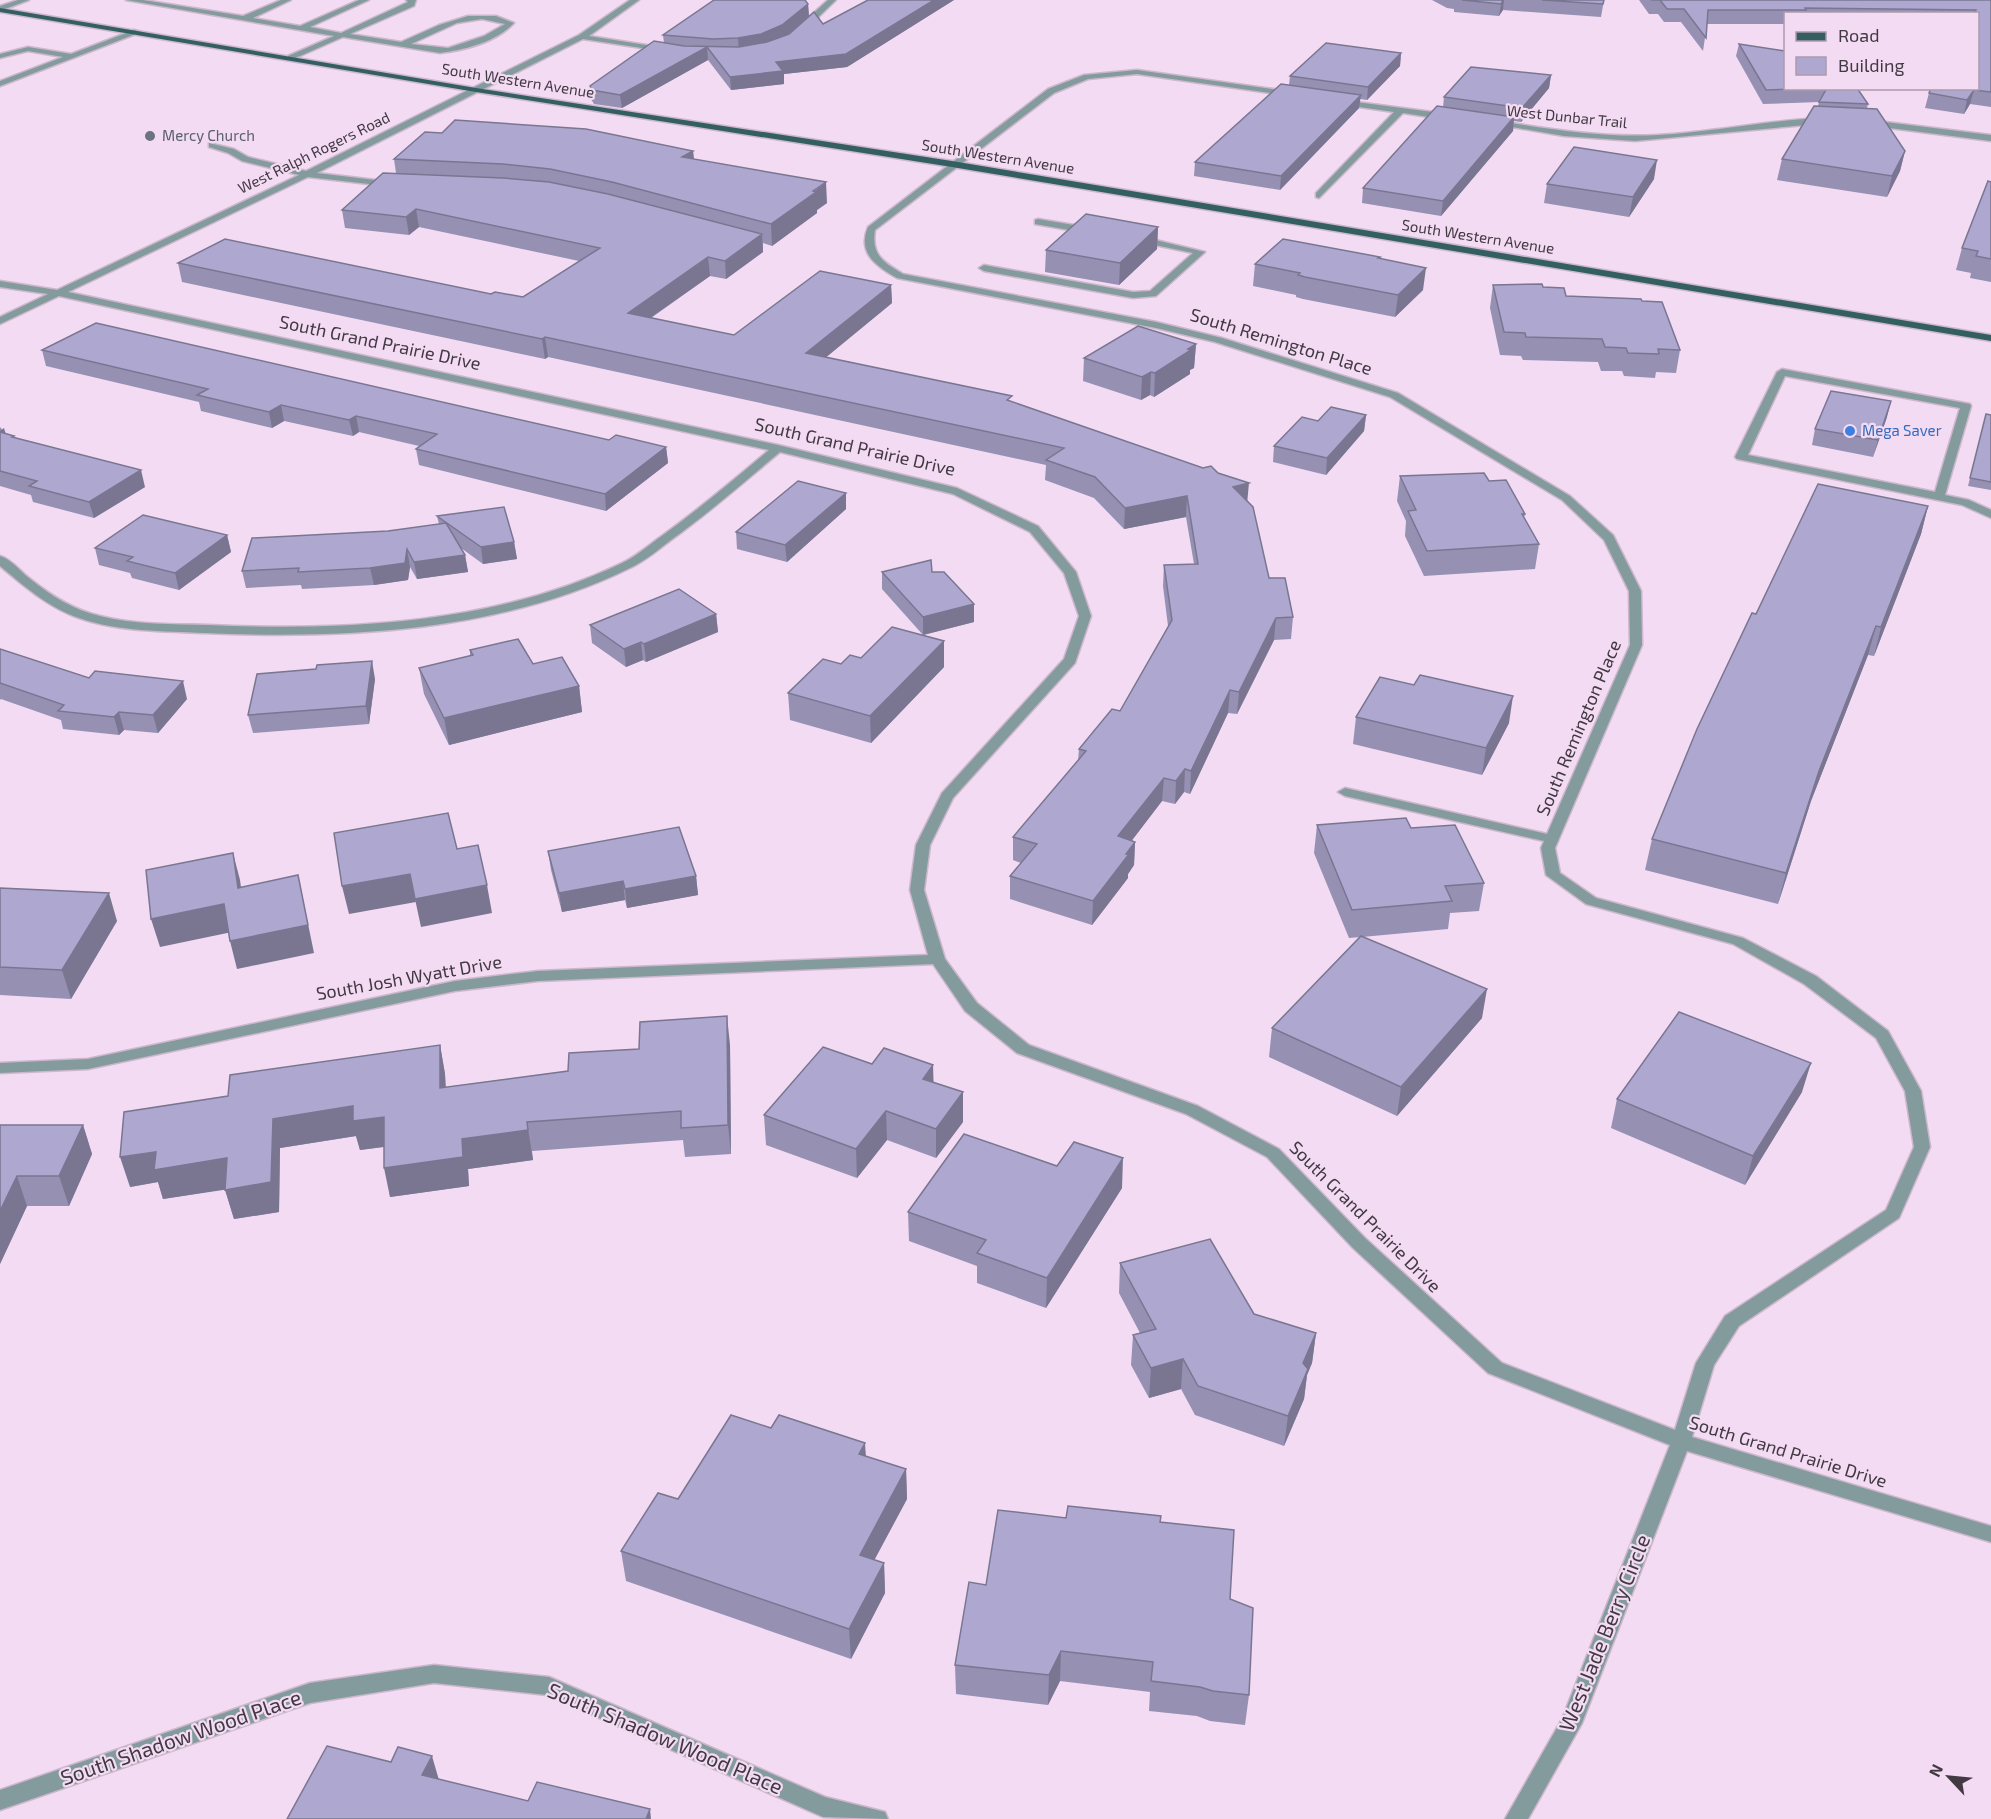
<svg xmlns="http://www.w3.org/2000/svg" width="1991" height="1819" viewBox="0 0 1991 1819" font-family="'Exo 2',sans-serif">
  <style>
    .lines { fill: none; stroke-linecap: round; stroke-linejoin: round }
    .minor-casing { stroke: #ccb7cc; stroke-width: 3 }
    .major-casing { stroke: #ccb7cc; stroke-width: 3 }
    .minor { fill: #849b9d; fill-rule: evenodd }
    .major { fill: #335f63; fill-rule: evenodd }
    .wall { fill: #9690b3 }
    .shaded-wall { fill: #7a7692 }
    .building { fill: #aea8d0; stroke: #7a7692; stroke-width: 1.5 }
    .worship-dot { fill: #6b7280; stroke: #f3dbf3; stroke-width: 2 }
    .shop-dot { fill: #3f7fe0; stroke: #f3dbf3; stroke-width: 2 }
    .labels { text-anchor: middle; stroke-width: 4.5; stroke-linejoin: round; paint-order: stroke }
    .far-street-label { font-size: 15px; fill: #423942; stroke: #f3dbf3 }
    .far-worship-label { font-size: 15px; fill: #5b616d; stroke: #f3dbf3; text-anchor: start }
    .far-shop-label { font-size: 15px; fill: #366cbe; stroke: #f3dbf3; text-anchor: start }
    .street-label { font-size: 18px; fill: #423942; stroke: #f3dbf3 }
    .near-street-label { font-size: 21px; fill: #423942; stroke: #f3dbf3 }
  </style>
  <rect width="100%" height="100%" fill="#f3dbf3"/>
  <g class="lines">
    <defs>
      <g id="minor">
        <path d="M 18,0 L 29,0 L 0,11 L 0,6 Z"/>
        <path d="M 126,0 L 143,0 L 243,16 L 281,0 L 291,0 L 253,18 L 300,26 L 359,0 L 369,0 L 310,27 L 341,33 L 408,2 L 406,0 L 416,0 L 414,6 L 350,34 L 401,42 L 439,25 L 468,16 L 496,16 L 514,23 C 496,42 465,50 440,53 L 343,37 L 291,60 L 288,60 L 288,56 L 334,36 ZM 482,19 L 505,24 L 484,36 L 448,48 L 411,44 L 457,23 Z"/>
        <path d="M 630,0 L 639,0 L 589,36 L 665,48 L 669,50 L 668,52 L 583,39 L 317,173 L 392,182 L 395,183 L 395,187 L 308,177 L 68,292 L 778,445 L 957,488 L 1038,526 L 1076,572 L 1091,616 L 1075,663 L 953,798 L 930,845 L 924,890 L 945,959 L 977,1003 L 1029,1045 L 1198,1106 L 1279,1149 L 1365,1238 L 1502,1363 L 1675,1430 L 1696,1363 L 1725,1316 L 1886,1210 L 1914,1147 L 1905,1091 L 1876,1038 L 1804,984 L 1733,944 L 1586,904 L 1546,875 L 1541,848 L 1544,841 L 1345,796 L 1338,792 L 1345,788 L 1547,834 L 1630,645 L 1629,591 L 1604,540 L 1562,500 L 1390,397 L 1215,342 L 1156,328 L 897,278 C 876,266 857,253 868,227 L 1048,89 L 1084,75 L 1137,70 L 1294,92 L 1295,94 L 1291,96 L 1137,74 L 1088,79 L 1054,93 L 875,230 C 871,255 883,262 903,274 L 1156,322 L 1222,338 L 1398,393 L 1570,496 L 1613,535 L 1641,591 L 1642,645 L 1555,848 L 1560,873 L 1596,898 L 1743,938 L 1816,976 L 1888,1031 L 1921,1091 L 1930,1147 L 1899,1218 L 1739,1326 L 1714,1365 L 1692,1437 L 1991,1526 L 1991,1542 L 1687,1451 L 1582,1723 L 1528,1819 L 1505,1819 L 1562,1719 L 1670,1445 L 1488,1373 L 1353,1248 L 1267,1157 L 1186,1114 L 1017,1053 L 965,1011 L 933,964 L 538,981 L 455,991 L 88,1069 L 0,1073 L 0,1063 L 88,1059 L 455,981 L 538,971 L 928,955 L 910,890 L 916,845 L 942,793 L 1064,659 L 1079,616 L 1064,573 L 1030,532 L 953,494 L 780,452 C 744,482 709,513 671,540 C 658,550 645,561 630,568 C 500,632 347,639 205,633 C 163,631 119,632 79,618 C 49,608 24,586 0,566 L 0,556 C 11,559 20,571 29,578 C 50,595 73,610 100,616 C 135,625 173,624 209,625 C 347,631 496,624 622,563 C 637,556 650,544 663,535 C 700,508 735,479 769,450 L 59,296 L 0,324 L 0,317 L 48,294 L 0,287 L 0,281 L 57,290 L 299,175 L 242,161 L 228,153 L 209,147 L 209,143 L 234,149 L 248,157 L 306,171 L 579,35 Z"/>
        <path d="M 828,0 L 836,0 L 806,29 L 800,29 L 800,25 Z"/>
        <path d="M 134,30 L 141,32 L 0,86 L 0,81 L 63,57 L 28,51 L 0,58 L 0,54 L 28,47 L 71,54 Z"/>
        <path d="M 1341,100 L 1448,114 L 1452,117 L 1448,120 L 1403,113 L 1319,198 L 1316,197 L 1316,193 L 1394,112 L 1338,104 L 1338,100 Z"/>
        <path d="M 1824,118 L 1827,119 L 1827,123 L 1635,141 L 1564,136 L 1489,123 L 1493,120 C 1548,129 1603,138 1658,135 C 1714,132 1768,120 1824,118 Z"/>
        <path d="M 1869,120 L 1991,135 L 1991,141 L 1866,125 L 1866,121 Z"/>
        <path d="M 1038,219 L 1092,228 L 1097,231 L 1092,234 L 1035,224 L 1035,220 Z"/>
        <path d="M 1139,236 L 1205,252 L 1156,296 L 1133,298 L 984,271 L 979,268 L 984,265 L 1133,292 L 1150,291 L 1193,253 L 1136,241 L 1134,239 Z"/>
        <path d="M 1782,369 L 1970,404 L 1971,406 L 1945,495 L 1969,500 L 1991,510 L 1991,518 L 1962,505 L 1737,459 L 1735,457 L 1777,372 ZM 1785,376 L 1960,408 L 1935,492 L 1748,455 Z"/>
        <path d="M 434,1665 L 549,1677 L 825,1797 L 885,1812 L 888,1819 L 823,1817 L 547,1695 L 434,1683 L 310,1703 L 0,1810 L 0,1790 L 310,1683 Z"/>
      </g>
      <path id="major" d="M 0,8 L 476,88 L 952,161 L 1991,335 L 1991,341 L 952,167 L 476,92 L 0,12 Z"/>
    </defs>
    <use href="#minor" class="minor-casing"/>
    <use href="#major" class="major-casing"/>
    <use href="#minor" class="minor"/>
    <use href="#major" class="major"/>
  </g>
  <g class="wall">
    <path d="M 868,0 L 954,0 L 847,67 L 784,74 L 784,84 L 731,90 L 708,60 L 622,108 L 594,104 L 591,99 L 590,86 L 664,43 L 663,35 L 808,4 L 809,16 L 823,24 Z"/>
    <path d="M 1432,0 L 1604,0 L 1601,17 L 1503,10 L 1499,16 L 1454,12 L 1454,9 L 1447,8 Z"/>
    <path d="M 1639,0 L 1991,0 L 1991,107 L 1970,104 L 1964,114 L 1925,108 L 1929,93 L 1977,14 L 1785,14 L 1785,24 L 1707,24 L 1703,51 L 1681,22 L 1664,22 L 1658,14 L 1649,14 Z"/>
    <path d="M 1739,44 L 1857,88 L 1868,104 L 1867,108 L 1905,151 L 1900,171 L 1887,197 L 1777,180 L 1782,159 L 1818,106 L 1819,102 L 1763,104 L 1736,56 Z"/>
    <path d="M 1401,53 L 1400,66 L 1367,100 L 1360,99 L 1359,108 L 1280,190 L 1194,176 L 1195,162 L 1289,85 L 1290,76 Z"/>
    <path d="M 1551,75 L 1549,88 L 1521,122 L 1514,121 L 1513,131 L 1441,216 L 1362,203 L 1363,188 L 1443,107 L 1444,97 Z"/>
    <path d="M 693,151 L 694,159 L 827,203 L 817,210 L 817,213 L 772,246 L 763,243 L 763,252 L 726,279 L 710,276 L 651,318 L 734,335 L 891,285 L 892,303 L 826,357 L 1012,402 L 1248,501 L 1269,578 L 1293,617 L 1291,639 L 1274,640 L 1237,714 L 1228,713 L 1190,794 L 1184,792 L 1175,804 L 1162,801 L 1132,840 L 1135,842 L 1134,865 L 1128,874 L 1128,878 L 1092,925 L 1010,899 L 1010,876 L 1021,863 L 1013,860 L 1013,837 L 1078,761 L 1079,749 L 1120,711 L 1168,626 L 1163,586 L 1164,565 L 1194,564 L 1186,517 L 1124,529 L 1094,498 L 1045,480 L 1046,465 L 548,357 L 545,359 L 182,282 L 178,263 L 523,297 L 579,261 L 419,227 L 409,235 L 345,228 L 342,210 L 396,173 L 394,159 Z"/>
    <path d="M 1654,179 L 1629,217 L 1544,203 L 1547,184 Z"/>
    <path d="M 1991,182 L 1991,282 L 1970,278 L 1971,273 L 1956,270 L 1962,248 Z"/>
    <path d="M 1158,227 L 1157,249 L 1119,285 L 1045,272 L 1046,250 Z"/>
    <path d="M 1380,259 L 1423,290 L 1395,317 L 1303,299 L 1296,297 L 1296,295 L 1253,286 L 1255,264 Z"/>
    <path d="M 1493,285 L 1566,296 L 1642,301 L 1680,350 L 1676,373 L 1656,372 L 1655,378 L 1624,376 L 1622,371 L 1601,371 L 1598,362 L 1523,360 L 1521,356 L 1500,355 L 1490,308 Z"/>
    <path d="M 1196,344 L 1194,368 L 1190,370 L 1190,374 L 1154,397 L 1150,395 L 1141,400 L 1083,381 L 1084,358 Z"/>
    <path d="M 42,350 L 609,440 L 666,447 L 668,463 L 606,511 L 419,465 L 416,449 L 419,446 L 359,432 L 353,436 L 284,421 L 272,428 L 201,411 L 199,402 L 46,366 Z"/>
    <path d="M 1986,414 L 1991,415 L 1991,490 L 1968,486 Z"/>
    <path d="M 1366,415 L 1364,431 L 1326,475 L 1273,462 L 1274,446 L 1318,421 Z"/>
    <path d="M 1887,417 L 1873,457 L 1812,445 L 1815,429 Z"/>
    <path d="M 0,427 L 6,434 L 14,436 L 15,438 L 145,487 L 94,518 L 33,502 L 31,495 L 0,486 Z"/>
    <path d="M 1400,476 L 1489,481 L 1525,514 L 1524,518 L 1539,544 L 1535,569 L 1424,576 L 1405,536 L 1406,521 L 1397,501 Z"/>
    <path d="M 846,493 L 846,509 L 787,562 L 737,549 L 736,532 Z"/>
    <path d="M 1928,506 L 1921,534 L 1874,656 L 1868,655 L 1811,801 L 1778,904 L 1645,870 L 1652,839 L 1756,614 Z"/>
    <path d="M 437,516 L 514,542 L 517,559 L 483,564 L 461,548 L 465,555 L 468,572 L 417,579 L 410,567 L 408,580 L 374,585 L 302,589 L 301,585 L 246,588 L 242,571 L 388,531 L 439,524 Z"/>
    <path d="M 227,535 L 231,552 L 179,590 L 132,578 L 130,573 L 99,565 L 95,548 Z"/>
    <path d="M 882,572 L 932,572 L 974,622 L 923,635 L 882,589 Z"/>
    <path d="M 716,614 L 718,632 L 646,662 L 643,660 L 626,667 L 592,643 L 590,625 Z"/>
    <path d="M 944,641 L 944,667 L 871,743 L 790,720 L 788,693 L 841,664 L 861,658 Z"/>
    <path d="M 0,649 L 89,678 L 187,699 L 158,733 L 124,730 L 119,735 L 63,729 L 61,720 L 1,699 L 0,700 Z"/>
    <path d="M 470,650 L 533,664 L 579,686 L 582,712 L 449,745 L 424,694 L 419,668 L 470,656 Z"/>
    <path d="M 375,679 L 369,724 L 253,733 L 248,715 Z"/>
    <path d="M 1356,717 L 1509,723 L 1482,775 L 1353,744 Z"/>
    <path d="M 1317,825 L 1411,828 L 1484,883 L 1479,911 L 1450,913 L 1448,929 L 1362,937 L 1482,1018 L 1397,1116 L 1269,1057 L 1272,1028 L 1361,937 L 1349,938 L 1314,853 Z"/>
    <path d="M 548,851 L 696,876 L 698,895 L 627,908 L 625,900 L 562,912 L 551,870 Z"/>
    <path d="M 0,888 L 117,921 L 71,999 L 0,995 Z"/>
    <path d="M 440,1045 L 445,1074 L 446,1087 L 568,1071 L 730,1045 L 731,1154 L 685,1157 L 683,1140 L 532,1151 L 533,1160 L 468,1169 L 469,1186 L 390,1197 L 384,1147 L 360,1150 L 356,1136 L 280,1148 L 279,1212 L 234,1219 L 225,1189 L 163,1199 L 158,1182 L 130,1187 L 228,1096 Z"/>
    <path d="M 872,1064 L 933,1065 L 933,1082 L 963,1092 L 963,1122 L 936,1158 L 887,1140 L 857,1178 L 766,1145 L 764,1115 Z"/>
    <path d="M 1802,1092 L 1745,1185 L 1611,1128 L 1617,1099 Z"/>
    <path d="M 0,1125 L 83,1125 L 92,1154 L 69,1206 L 27,1206 L 0,1264 Z"/>
    <path d="M 1057,1166 L 1122,1188 L 1046,1308 L 977,1283 L 977,1266 L 909,1241 L 908,1212 Z"/>
    <path d="M 1120,1263 L 1254,1314 L 1316,1333 L 1312,1363 L 1307,1375 L 1304,1399 L 1284,1446 L 1195,1415 L 1181,1389 L 1149,1398 L 1131,1365 L 1133,1335 L 1140,1333 L 1119,1293 Z"/>
    <path d="M 771,1428 L 906,1469 L 907,1499 L 874,1560 L 884,1563 L 885,1593 L 851,1659 L 626,1581 L 621,1551 L 678,1499 Z"/>
    <path d="M 1066,1518 L 1160,1522 L 1230,1599 L 1249,1695 L 1245,1725 L 1210,1721 L 1197,1716 L 1149,1711 L 1150,1692 L 1060,1681 L 1048,1705 L 956,1694 L 955,1665 L 986,1585 Z"/>
  </g>
  <g class="shaded-wall">
    <path d="M 934,0 L 954,0 L 847,67 L 784,74 L 784,84 L 731,90 L 730,77 L 776,62 Z"/>
    <path d="M 1503,0 L 1504,0 L 1503,10 L 1499,16 L 1501,4 Z"/>
    <path d="M 808,4 L 809,17 L 783,38 L 739,51 L 738,38 Z"/>
    <path d="M 707,47 L 708,60 L 622,108 L 620,95 Z"/>
    <path d="M 1401,53 L 1400,66 L 1367,100 L 1368,87 Z"/>
    <path d="M 1551,75 L 1549,88 L 1521,122 L 1522,108 Z"/>
    <path d="M 1974,90 L 1970,104 L 1964,114 L 1967,100 Z"/>
    <path d="M 1361,95 L 1359,108 L 1280,190 L 1281,176 Z"/>
    <path d="M 1514,117 L 1513,131 L 1441,216 L 1443,201 Z"/>
    <path d="M 693,151 L 695,172 L 682,157 Z"/>
    <path d="M 1905,151 L 1900,171 L 1887,197 L 1892,176 Z"/>
    <path d="M 1657,160 L 1654,179 L 1629,217 L 1633,197 Z"/>
    <path d="M 826,182 L 827,203 L 817,210 L 817,213 L 772,246 L 771,224 Z"/>
    <path d="M 416,209 L 419,227 L 409,235 L 406,217 Z"/>
    <path d="M 1158,227 L 1157,249 L 1119,285 L 1120,263 Z"/>
    <path d="M 762,234 L 763,252 L 726,279 L 725,261 Z"/>
    <path d="M 708,257 L 710,276 L 630,332 L 628,313 Z"/>
    <path d="M 1426,268 L 1423,290 L 1395,317 L 1398,295 Z"/>
    <path d="M 891,285 L 892,303 L 807,373 L 806,353 Z"/>
    <path d="M 545,337 L 548,357 L 545,359 L 542,339 Z"/>
    <path d="M 1196,344 L 1194,368 L 1190,370 L 1190,374 L 1154,397 L 1155,373 Z"/>
    <path d="M 1151,372 L 1150,395 L 1141,400 L 1142,377 Z"/>
    <path d="M 1891,401 L 1887,417 L 1873,457 L 1878,440 Z"/>
    <path d="M 281,405 L 284,421 L 272,428 L 269,412 Z"/>
    <path d="M 1366,415 L 1364,431 L 1326,475 L 1327,458 Z"/>
    <path d="M 356,416 L 359,432 L 353,436 L 349,420 Z"/>
    <path d="M 4,428 L 9,445 L 0,438 L 0,431 Z"/>
    <path d="M 666,447 L 668,463 L 606,511 L 605,494 Z"/>
    <path d="M 141,470 L 145,487 L 94,518 L 89,502 Z"/>
    <path d="M 1249,483 L 1247,504 L 1233,487 Z"/>
    <path d="M 846,493 L 846,509 L 787,562 L 785,545 Z"/>
    <path d="M 1187,496 L 1186,517 L 1124,529 L 1125,508 Z"/>
    <path d="M 1928,506 L 1921,534 L 1874,656 L 1881,627 Z"/>
    <path d="M 227,535 L 231,552 L 179,590 L 175,573 Z"/>
    <path d="M 514,542 L 517,559 L 483,564 L 481,547 Z"/>
    <path d="M 407,549 L 410,567 L 408,580 L 374,585 L 370,568 Z"/>
    <path d="M 465,555 L 468,572 L 417,579 L 414,562 Z"/>
    <path d="M 974,604 L 974,622 L 923,635 L 923,617 Z"/>
    <path d="M 716,614 L 718,632 L 646,662 L 644,644 Z"/>
    <path d="M 1276,618 L 1274,640 L 1237,714 L 1239,692 Z"/>
    <path d="M 1876,626 L 1868,655 L 1811,801 L 1778,904 L 1786,873 L 1819,771 Z"/>
    <path d="M 944,641 L 944,667 L 871,743 L 870,716 Z"/>
    <path d="M 641,642 L 643,660 L 626,667 L 624,649 Z"/>
    <path d="M 372,661 L 375,679 L 369,724 L 366,706 Z"/>
    <path d="M 183,681 L 187,699 L 158,733 L 153,715 Z"/>
    <path d="M 579,686 L 582,712 L 449,745 L 444,718 Z"/>
    <path d="M 1230,690 L 1228,713 L 1190,794 L 1191,771 Z"/>
    <path d="M 1513,696 L 1509,723 L 1482,775 L 1486,748 Z"/>
    <path d="M 119,712 L 124,730 L 119,735 L 114,717 Z"/>
    <path d="M 1185,769 L 1184,792 L 1175,804 L 1176,781 Z"/>
    <path d="M 1164,778 L 1162,801 L 1117,860 L 1118,836 Z"/>
    <path d="M 1135,842 L 1134,865 L 1128,874 L 1128,878 L 1092,925 L 1093,901 Z"/>
    <path d="M 233,853 L 240,880 L 245,916 L 238,888 Z"/>
    <path d="M 410,874 L 416,902 L 349,914 L 342,886 Z"/>
    <path d="M 298,875 L 314,953 L 237,969 L 230,941 Z"/>
    <path d="M 696,876 L 698,895 L 627,908 L 625,889 Z"/>
    <path d="M 623,881 L 625,900 L 562,912 L 559,893 Z"/>
    <path d="M 487,885 L 492,913 L 421,927 L 415,899 Z"/>
    <path d="M 109,893 L 117,921 L 71,999 L 62,970 Z"/>
    <path d="M 224,904 L 232,932 L 160,947 L 151,919 Z"/>
    <path d="M 1487,989 L 1482,1018 L 1397,1116 L 1401,1087 Z"/>
    <path d="M 727,1016 L 730,1045 L 731,1154 L 728,1125 Z"/>
    <path d="M 440,1045 L 445,1074 L 446,1117 L 440,1088 Z"/>
    <path d="M 1811,1063 L 1802,1092 L 1745,1185 L 1753,1156 Z"/>
    <path d="M 933,1065 L 934,1095 L 923,1079 Z"/>
    <path d="M 963,1092 L 963,1122 L 936,1158 L 936,1129 Z"/>
    <path d="M 353,1106 L 384,1117 L 390,1146 L 360,1150 L 356,1136 L 280,1148 L 279,1212 L 234,1219 L 225,1190 L 273,1119 Z"/>
    <path d="M 886,1111 L 887,1140 L 857,1178 L 856,1149 Z"/>
    <path d="M 527,1122 L 533,1160 L 468,1169 L 469,1186 L 390,1197 L 384,1168 L 462,1139 Z"/>
    <path d="M 83,1125 L 92,1154 L 69,1206 L 59,1176 Z"/>
    <path d="M 156,1152 L 227,1158 L 236,1188 L 163,1199 L 158,1182 L 130,1187 L 120,1157 Z"/>
    <path d="M 1123,1158 L 1122,1188 L 1046,1308 L 1047,1278 Z"/>
    <path d="M 17,1176 L 27,1206 L 0,1264 L 0,1211 Z"/>
    <path d="M 1316,1333 L 1312,1363 L 1307,1375 L 1304,1399 L 1284,1446 L 1288,1416 L 1303,1363 Z"/>
    <path d="M 1183,1359 L 1181,1389 L 1149,1398 L 1151,1368 Z"/>
    <path d="M 865,1443 L 867,1473 L 859,1454 Z"/>
    <path d="M 906,1469 L 907,1499 L 861,1585 L 860,1555 Z"/>
    <path d="M 884,1563 L 885,1593 L 851,1659 L 849,1629 Z"/>
    <path d="M 1061,1651 L 1060,1681 L 1048,1705 L 1049,1675 Z"/>
    <path d="M 432,1756 L 443,1794 L 422,1775 Z"/>
    <path d="M 650,1809 L 651,1819 L 646,1819 Z"/>
  </g>
  <g class="building">
    <path d="M 714,0 L 805,0 L 808,4 L 782,25 L 761,34 L 738,38 L 713,39 L 663,35 Z"/>
    <path d="M 868,0 L 934,0 L 846,54 L 776,62 L 783,71 L 730,77 L 707,47 L 620,95 L 592,90 L 590,86 L 654,41 L 684,46 L 739,47 L 767,42 L 789,34 L 814,12 L 823,24 Z"/>
    <path d="M 1462,0 L 1503,0 L 1501,4 Z"/>
    <path d="M 1542,0 L 1604,0 L 1603,4 Z"/>
    <path d="M 1651,0 L 1991,0 L 1991,92 L 1974,90 L 1967,100 L 1929,93 L 1931,88 L 1977,88 L 1977,14 L 1974,14 L 1976,10 L 1805,8 L 1806,10 L 1708,10 L 1706,38 L 1684,9 L 1667,9 L 1660,0 Z"/>
    <path d="M 1326,43 L 1401,53 L 1368,87 L 1290,76 Z"/>
    <path d="M 1739,44 L 1785,51 L 1785,88 L 1817,88 L 1766,90 Z"/>
    <path d="M 1471,67 L 1551,75 L 1522,108 L 1444,97 Z"/>
    <path d="M 1281,84 L 1361,95 L 1281,176 L 1195,162 Z"/>
    <path d="M 1827,88 L 1857,88 L 1868,104 L 1819,102 Z"/>
    <path d="M 1437,106 L 1514,117 L 1443,201 L 1363,188 Z"/>
    <path d="M 1814,106 L 1877,109 L 1905,151 L 1892,176 L 1782,159 Z"/>
    <path d="M 455,120 L 586,129 L 693,151 L 682,157 L 826,182 L 813,191 L 816,192 L 771,224 L 612,182 L 550,169 L 503,164 L 394,159 L 425,132 L 442,133 Z"/>
    <path d="M 1574,147 L 1657,160 L 1633,197 L 1547,184 Z"/>
    <path d="M 383,173 L 503,178 L 549,182 L 608,194 L 762,234 L 725,261 L 708,257 L 628,313 L 734,335 L 820,271 L 891,285 L 806,353 L 1012,396 L 1007,400 L 1203,468 L 1211,466 L 1218,473 L 1249,483 L 1233,487 L 1253,507 L 1269,578 L 1285,578 L 1293,617 L 1276,618 L 1239,692 L 1230,690 L 1191,771 L 1185,769 L 1176,781 L 1164,778 L 1118,836 L 1135,842 L 1126,854 L 1129,854 L 1093,901 L 1010,876 L 1037,844 L 1013,837 L 1086,751 L 1079,749 L 1112,709 L 1120,711 L 1172,620 L 1164,565 L 1198,564 L 1187,496 L 1125,508 L 1095,477 L 1046,460 L 1064,448 L 545,337 L 542,339 L 178,263 L 225,239 L 491,294 L 495,292 L 523,297 L 600,248 L 416,209 L 406,217 L 342,210 Z"/>
    <path d="M 1988,181 L 1991,182 L 1991,259 L 1976,256 L 1978,251 L 1962,248 Z"/>
    <path d="M 1086,214 L 1158,227 L 1120,263 L 1046,250 Z"/>
    <path d="M 1283,239 L 1380,257 L 1378,258 L 1426,268 L 1398,295 L 1305,277 L 1298,275 L 1300,273 L 1255,264 Z"/>
    <path d="M 1542,284 L 1543,287 L 1564,288 L 1566,296 L 1641,299 L 1642,301 L 1662,302 L 1680,350 L 1658,349 L 1659,354 L 1628,353 L 1626,348 L 1605,347 L 1602,339 L 1526,337 L 1525,333 L 1504,332 L 1493,285 Z"/>
    <path d="M 96,323 L 609,440 L 616,435 L 666,447 L 605,494 L 416,449 L 437,434 L 356,416 L 349,420 L 281,405 L 269,412 L 197,395 L 208,389 L 42,350 Z"/>
    <path d="M 1138,326 L 1196,344 L 1188,349 L 1191,350 L 1155,373 L 1151,372 L 1142,377 L 1084,358 Z"/>
    <path d="M 1831,391 L 1891,401 L 1878,440 L 1815,429 Z"/>
    <path d="M 1331,407 L 1366,415 L 1327,458 L 1274,446 L 1302,417 L 1318,421 Z"/>
    <path d="M 1986,414 L 1991,415 L 1991,482 L 1970,478 Z"/>
    <path d="M 0,432 L 14,436 L 12,437 L 141,470 L 89,502 L 29,486 L 37,481 L 0,471 Z"/>
    <path d="M 1484,473 L 1489,481 L 1506,480 L 1525,514 L 1522,514 L 1539,544 L 1427,551 L 1408,511 L 1416,510 L 1400,476 Z"/>
    <path d="M 798,481 L 846,493 L 785,545 L 736,532 Z"/>
    <path d="M 1818,484 L 1928,506 L 1881,627 L 1876,626 L 1819,771 L 1786,873 L 1652,839 L 1697,729 L 1752,613 L 1756,614 Z"/>
    <path d="M 504,507 L 514,542 L 481,547 L 437,516 Z"/>
    <path d="M 143,515 L 227,535 L 175,573 L 127,561 L 133,557 L 95,548 Z"/>
    <path d="M 446,523 L 465,555 L 414,562 L 407,549 L 405,563 L 370,568 L 298,572 L 299,568 L 242,571 L 252,538 L 388,531 Z"/>
    <path d="M 931,560 L 932,572 L 944,572 L 974,604 L 923,617 L 882,572 Z"/>
    <path d="M 679,589 L 716,614 L 644,644 L 641,642 L 624,649 L 590,625 Z"/>
    <path d="M 892,627 L 944,641 L 870,716 L 788,693 L 823,659 L 841,664 L 850,655 L 861,658 Z"/>
    <path d="M 518,639 L 533,664 L 562,657 L 579,686 L 444,718 L 419,668 L 473,655 L 470,650 Z"/>
    <path d="M 0,649 L 89,678 L 95,671 L 183,681 L 153,715 L 119,712 L 114,717 L 58,711 L 64,705 L 0,683 Z"/>
    <path d="M 372,661 L 366,706 L 248,715 L 257,674 L 316,669 L 317,665 Z"/>
    <path d="M 1420,675 L 1513,696 L 1486,748 L 1356,717 L 1380,677 L 1414,685 Z"/>
    <path d="M 448,813 L 457,849 L 478,845 L 487,885 L 415,899 L 410,874 L 342,886 L 334,833 Z"/>
    <path d="M 1406,818 L 1411,828 L 1455,825 L 1484,883 L 1445,886 L 1452,901 L 1352,910 L 1317,825 Z"/>
    <path d="M 679,827 L 696,876 L 625,889 L 623,881 L 559,893 L 548,851 Z"/>
    <path d="M 233,853 L 238,888 L 298,875 L 308,925 L 230,941 L 224,904 L 151,919 L 146,870 Z"/>
    <path d="M 0,888 L 109,893 L 62,970 L 0,967 Z"/>
    <path d="M 1361,936 L 1487,989 L 1401,1087 L 1272,1028 Z"/>
    <path d="M 1679,1012 L 1811,1063 L 1753,1156 L 1617,1099 Z"/>
    <path d="M 727,1016 L 728,1125 L 681,1128 L 681,1111 L 527,1122 L 528,1130 L 462,1139 L 463,1157 L 384,1168 L 384,1117 L 353,1121 L 353,1106 L 273,1119 L 271,1182 L 225,1190 L 227,1158 L 154,1170 L 156,1152 L 120,1157 L 124,1112 L 228,1096 L 230,1075 L 440,1045 L 440,1088 L 568,1071 L 569,1053 L 639,1049 L 640,1022 Z"/>
    <path d="M 823,1047 L 872,1064 L 884,1048 L 933,1065 L 923,1079 L 963,1092 L 936,1129 L 886,1111 L 856,1149 L 764,1115 Z"/>
    <path d="M 0,1125 L 83,1125 L 59,1176 L 17,1176 L 0,1211 Z"/>
    <path d="M 964,1134 L 1057,1166 L 1074,1142 L 1123,1158 L 1047,1278 L 977,1253 L 986,1240 L 908,1212 Z"/>
    <path d="M 1210,1239 L 1254,1314 L 1316,1333 L 1303,1363 L 1308,1369 L 1288,1416 L 1198,1386 L 1183,1359 L 1151,1368 L 1133,1335 L 1156,1329 L 1120,1263 Z"/>
    <path d="M 731,1415 L 771,1428 L 779,1415 L 865,1443 L 859,1454 L 906,1469 L 860,1555 L 884,1563 L 849,1629 L 621,1551 L 658,1493 L 678,1499 Z"/>
    <path d="M 1068,1506 L 1161,1516 L 1160,1522 L 1234,1530 L 1230,1599 L 1253,1608 L 1249,1695 L 1213,1691 L 1200,1687 L 1151,1681 L 1153,1662 L 1061,1651 L 1049,1675 L 955,1665 L 969,1582 L 986,1585 L 998,1510 L 1066,1518 Z"/>
    <path d="M 327,1746 L 391,1762 L 398,1747 L 432,1756 L 422,1775 L 528,1801 L 537,1782 L 650,1809 L 646,1819 L 287,1819 Z"/>
  </g>
  <circle class="worship-dot" cx="150" cy="136" r="6"/>
  <circle class="shop-dot" cx="1850" cy="431" r="6"/>
  <g class="labels">
    <g class="far-street-label">
      <text transform="translate(518 81) rotate(9)" y="5">South Western Avenue</text>
      <text transform="translate(1567 117) rotate(6)" y="5">West Dunbar Trail</text>
      <text transform="translate(314 153) rotate(-26)" y="5">West Ralph Rogers Road</text>
      <text transform="translate(998 157) rotate(9)" y="5">South Western Avenue</text>
      <text transform="translate(1478 237) rotate(9)" y="5">South Western Avenue</text>
    </g>
    <g class="far-worship-label">
      <text x="162" y="141">Mercy Church</text>
    </g>
    <g class="far-shop-label">
      <text x="1862" y="436">Mega Saver</text>
    </g>
    <g class="street-label">
      <text transform="translate(1281 342) rotate(17)" y="6">South Remington Place</text>
      <text transform="translate(380 343) rotate(12)" y="6">South Grand Prairie Drive</text>
      <text transform="translate(855 447) rotate(13)" y="6">South Grand Prairie Drive</text>
      <text transform="translate(1579 728) rotate(-67)" y="6">South Remington Place</text>
      <text transform="translate(409 978) rotate(-10)" y="6">South Josh Wyatt Drive</text>
      <text transform="translate(1365 1217) rotate(45)" y="6">South Grand Prairie Drive</text>
      <text transform="translate(1788 1452) rotate(17)" y="6">South Grand Prairie Drive</text>
    </g>
    <g class="near-street-label">
      <text transform="translate(1605 1633) rotate(-68)" y="7">West Jade Berry Circle</text>
      <text transform="translate(181 1738) rotate(-19)" y="7">South Shadow Wood Place</text>
      <text transform="translate(665 1739) rotate(23)" y="7">South Shadow Wood Place</text>
    </g>
  </g>
  <rect x="1784" y="12" width="195" height="78" fill="#f3dbf3" stroke="#ac9aac" stroke-width="1.5"/>
  <rect x="1796" y="32" width="30" height="9" fill="#335f63" stroke="#ac9aac" stroke-width="1.5"/>
  <text x="1838" y="42" font-size="18" fill="#423942">Road</text>
  <rect x="1796" y="57" width="30" height="18" fill="#aea8d0" stroke="#ac9aac" stroke-width="1.5"/>
  <text x="1838" y="72" font-size="18" fill="#423942">Building</text>
  <g transform="translate(1949 1777) rotate(296)" stroke="#f3dbf3" stroke-width="4.5" paint-order="stroke">
  <path d="M0-4.5L10 22L0 15L-10 22Z" fill="#423942"/>
  <text y="-9" font-size="16" font-weight="bold" text-anchor="middle" fill="#423942">N</text>
  </g>
</svg>
